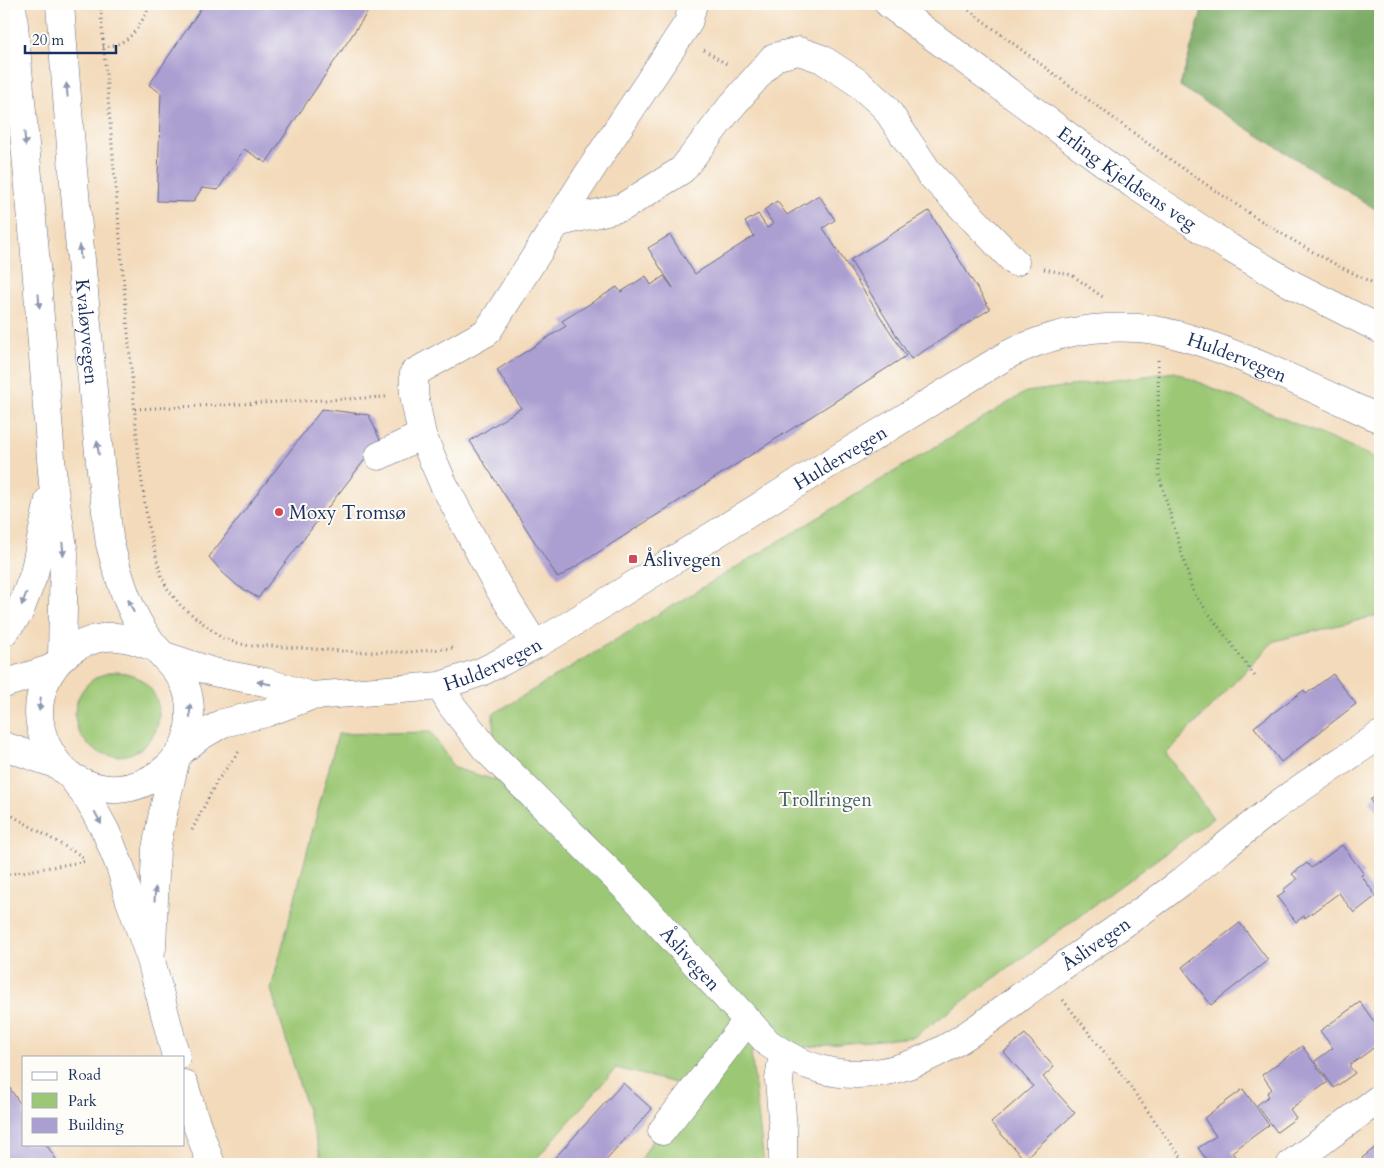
<svg xmlns="http://www.w3.org/2000/svg" width="1384" height="1168" viewBox="0 0 1384 1168" font-family="Cardo,serif">
  <style>
    .green { fill: #9cc875; stroke: #5c7c6a }
    .forest { fill: #7dac66; stroke: #4c6e62 }
    .building { fill: #ab9ed1 }
    .lines { fill: none; stroke-linecap: round; stroke-linejoin: round }
    .minor-casing { stroke: #676b7e; stroke-width: 29 }
    .major-casing { stroke: #676b7e; stroke-width: 29 }
    .highway-casing { stroke: #676b7e; stroke-width: 29 }
    .path { stroke: #676b7e; stroke-width: 3; stroke-dasharray: 1 4; stroke-linecap: butt }
    .minor { stroke: #fff; stroke-width: 28 }
    .major { stroke: #fff; stroke-width: 28 }
    .highway { stroke: #fff; stroke-width: 28 }
    .oneway { fill: #8d97ae }
    .poi-dot { fill: #d1495b; stroke: #fdfcf7; stroke-width: 2 }
    .labels { text-anchor: middle; stroke-width: 4; stroke-linejoin: round; paint-order: stroke }
    .street-label { font-size: 19px; fill: #1b2f5e; stroke: #fdfcf7 }
    .poi-label { font-size: 19px; fill: #1b2f5e; stroke: #fdfcf7; text-anchor: start }
    .park-label { font-size: 19px; fill: #425d65; stroke: #fdfcf7 }
  </style>
  <rect width="100%" height="100%" fill="#fdfcf7"/>
  <filter id="ink" filterUnits="userSpaceOnUse"><feTurbulence type="fractalNoise" baseFrequency=".02" numOctaves="2"/><feDisplacementMap in="SourceGraphic" scale="10" xChannelSelector="R" yChannelSelector="G"/><feConvolveMatrix kernelMatrix="1 2 1 2 8 2 1 2 1" color-interpolation-filters="sRGB"/></filter>
  <filter id="wash" filterUnits="userSpaceOnUse"><feTurbulence type="fractalNoise" baseFrequency=".0096" numOctaves="4" result="noise"/><feDisplacementMap in="SourceGraphic" scale="20" xChannelSelector="R" yChannelSelector="G"/><feGaussianBlur stdDeviation="1.12" result="paint"/><feColorMatrix in="noise" values="0 0 0 0 0 0 0 0 0 0 0 0 0 0 0 0 0 1.4 0 .05"/><feComposite in="paint" operator="in"/></filter>
  <g filter="url(#wash)">
    <rect width="100%" height="100%" fill="#f3daba"/>
    <g class="green">
      <path d="M 1175,372 L 1380,460 L 1380,615 L 1274,641 L 1166,754 L 1213,818 L 914,1037 L 751,1052 L 764,1164 L 639,1164 L 683,1085 L 616,1068 L 532,1164 L 323,1164 L 271,989 L 338,734 L 431,732 L 454,768 L 495,780 L 493,714 L 1026,392 Z"/>
      <circle cx="117" cy="714" r="42"/>
    </g>
    <path class="forest" d="M 1204,4 L 1380,4 L 1380,212 L 1180,86 Z"/>
    <g id="blocks">
      <g class="building">
        <path d="M 204,4 L 373,4 L 266,163 L 244,149 L 218,190 L 202,188 L 193,202 L 157,201 L 161,93 L 149,85 Z"/>
        <path d="M 819,195 L 835,220 L 823,228 L 906,356 L 558,578 L 470,441 L 521,408 L 497,370 L 566,326 L 562,321 L 617,287 L 621,292 L 646,276 L 651,285 L 664,276 L 673,288 L 648,248 L 670,235 L 695,274 L 754,236 L 745,222 L 758,214 L 767,228 L 773,224 L 764,210 L 777,201 L 787,215 Z"/>
        <path d="M 929,211 L 990,309 L 911,359 L 850,260 Z"/>
        <path d="M 322,409 L 369,415 L 380,440 L 258,598 L 238,586 L 223,573 L 209,557 Z"/>
        <path d="M 1333,674 L 1356,704 L 1281,762 L 1254,727 L 1304,690 L 1306,694 Z"/>
        <path d="M 1380,793 L 1380,814 L 1370,800 Z"/>
        <path d="M 1342,845 L 1364,874 L 1361,875 L 1376,896 L 1354,913 L 1339,893 L 1305,918 L 1304,916 L 1296,922 L 1277,897 L 1285,891 L 1283,890 L 1297,879 L 1292,874 L 1307,863 L 1311,868 Z"/>
        <path d="M 1240,923 L 1268,960 L 1211,1005 L 1182,967 Z"/>
        <path d="M 1360,1002 L 1380,1030 L 1380,1043 L 1349,1066 L 1355,1073 L 1334,1088 L 1315,1061 L 1333,1048 L 1320,1031 Z"/>
        <path d="M 1025,1034 L 1054,1067 L 1043,1077 L 1075,1113 L 1024,1159 L 991,1123 L 1033,1086 L 1004,1052 Z"/>
        <path d="M 1302,1046 L 1328,1082 L 1290,1109 L 1296,1118 L 1277,1132 L 1257,1105 L 1269,1096 L 1267,1093 L 1272,1089 L 1262,1075 Z"/>
        <path d="M 4,1079 L 24,1110 L 24,1144 L 46,1144 L 59,1164 L 4,1164 Z"/>
        <path d="M 623,1083 L 652,1109 L 603,1164 L 556,1164 L 552,1161 Z"/>
        <path d="M 1243,1089 L 1269,1125 L 1232,1152 L 1238,1160 L 1232,1164 L 1210,1164 L 1198,1148 L 1216,1136 L 1204,1118 Z"/>
        <path d="M 1377,1146 L 1380,1150 L 1380,1164 L 1366,1164 L 1362,1158 Z"/>
      </g>
    </g>
  </g>
  <g filter="url(#ink)">
    <use href="#blocks" fill-opacity="0" stroke="#676b7e" stroke-width="1"/>
    <g class="lines">
      <defs>
        <g id="minor">
          <path d="M 557,223 L 623,207 L 682,170 L 729,109 L 774,57 L 799,51 L 822,59 L 857,82 L 885,107 L 929,173 L 1015,262"/>
          <path d="M 379,456 L 422,435"/>
          <path d="M 535,645 L 497,585 L 443,483 L 422,435 L 414,395 L 414,373 L 487,332 L 599,157 L 688,23 L 693,4"/>
          <path d="M 165,656 L 213,672 L 265,682 L 311,696"/>
          <path id="s1" d="M 440,686 L 452,706 L 486,749 L 632,894 L 768,1043 C 803,1068 838,1079 881,1072 C 943,1062 998,1012 1047,977 C 1091,946 1137,916 1180,883 C 1209,860 1238,835 1268,812 C 1304,784 1343,761 1380,735"/>
          <path id="s2" d="M 181,751 L 199,737 L 223,723 L 266,713 L 311,696 L 440,686 L 481,672 L 535,645 L 568,626 L 786,490 L 1009,354 C 1049,334 1094,325 1138,328 C 1176,331 1213,346 1248,360 C 1292,378 1336,399 1380,419"/>
          <path d="M 662,1131 L 747,1021"/>
          <path d="M 783,1164 L 783,1129 L 779,1080 L 783,1054"/>
          <path d="M 1291,1164 L 1380,1098"/>
        </g>
        <g id="major">
          <path d="M 12,4 L 34,241 L 53,484 L 64,553 L 62,658"/>
          <path id="s3" d="M 60,4 C 68,118 78,231 89,345 C 93,392 97,440 103,487 C 106,506 107,525 110,544 C 116,569 128,607 142,629 C 166,668 196,672 189,727 C 185,761 151,787 117,789 C 103,790 87,785 74,778 C 66,773 59,766 54,758 C 20,710 47,645 106,637 C 124,635 140,642 156,648"/>
          <path d="M 4,632 L 19,613 L 34,574 L 49,500"/>
          <path d="M 4,684 L 53,668"/>
          <path d="M 4,746 L 58,765"/>
          <path d="M 72,777 L 88,799 L 106,832 L 121,869 L 129,898 L 151,960 L 176,1057"/>
          <path d="M 152,948 L 156,849 L 163,813 L 176,758"/>
          <path d="M 184,1084 L 194,1117 L 211,1164"/>
        </g>
        <g id="highway">
          <path id="s4" d="M 889,4 L 1133,184 L 1230,248 L 1295,286 L 1380,329"/>
        </g>
      </defs>
      <use href="#minor" class="minor-casing"/>
      <use href="#major" class="major-casing"/>
      <use href="#highway" class="highway-casing"/>
      <g class="path">
        <path d="M 100,4 L 139,461 L 148,526 L 161,575 L 167,588 L 181,606 L 223,639 L 249,646 L 271,646 L 357,652 L 408,652 L 455,648"/>
        <path d="M 961,4 C 1024,52 1087,99 1150,145 C 1223,197 1298,249 1380,286"/>
        <path d="M 103,47 C 132,45 139,26 151,4"/>
        <path d="M 704,50 L 728,65"/>
        <path d="M 1044,269 L 1072,275 L 1104,298"/>
        <path d="M 1158,360 L 1159,475 L 1193,592 L 1257,679"/>
        <path d="M 135,409 L 386,397"/>
        <path d="M 4,811 L 83,857"/>
        <path d="M 192,830 L 217,781 L 240,750"/>
        <path d="M 4,875 L 87,861"/>
        <path d="M 1063,1000 L 1116,1067 L 1186,1164"/>
      </g>
      <use href="#minor" class="minor"/>
      <use href="#major" class="major"/>
      <use href="#highway" class="highway"/>
    </g>
    <defs><path id="oneway-solid" d="M-6-.8H1V-3.2L6.5 0L1 3.2V.8H-6Z" transform="scale(1.25)"/></defs>
    <g class="oneway">
      <use href="#oneway-solid" transform="translate(67 90) rotate(-95)"/>
      <use href="#oneway-solid" transform="translate(25 139) rotate(85)"/>
      <use href="#oneway-solid" transform="translate(80 252) rotate(-95)"/>
      <use href="#oneway-solid" transform="translate(39 301) rotate(86)"/>
      <use href="#oneway-solid" transform="translate(98 448) rotate(-97)"/>
      <use href="#oneway-solid" transform="translate(63 549) rotate(84)"/>
      <use href="#oneway-solid" transform="translate(24 599) rotate(111)"/>
      <use href="#oneway-solid" transform="translate(131 606) rotate(-113)"/>
      <use href="#oneway-solid" transform="translate(264 683) rotate(-168)"/>
      <use href="#oneway-solid" transform="translate(40 704) rotate(97)"/>
      <use href="#oneway-solid" transform="translate(190 711) rotate(-91)"/>
      <use href="#oneway-solid" transform="translate(98 818) rotate(62)"/>
      <use href="#oneway-solid" transform="translate(155 894) rotate(-86)"/>
    </g>
  </g>
  <g class="poi-dot">
    <circle cx="279" cy="512" r="5"/>
    <rect x="628" y="554" width="10" height="10" rx="2.5"/>
  </g>
  <g class="labels">
    <g class="street-label">
      <text dy="7" stroke="none"><textPath href="#s4" startOffset="295">Erling Kjeldsens veg</textPath></text>
      <text dy="7" stroke="none"><textPath href="#s3" startOffset="329">Kvaløyvegen</textPath></text>
      <text dy="7" stroke="none"><textPath href="#s2" startOffset="1169">Huldervegen</textPath></text>
      <text dy="7" stroke="none"><textPath href="#s2" startOffset="734">Huldervegen</textPath></text>
      <text dy="7" stroke="none"><textPath href="#s2" startOffset="329">Huldervegen</textPath></text>
      <text dy="7" stroke="none"><textPath href="#s1" startOffset="858">Åslivegen</textPath></text>
      <text dy="7" stroke="none"><textPath href="#s1" startOffset="371">Åslivegen</textPath></text>
    </g>
    <g class="poi-label">
      <text x="289" y="519">Moxy Tromsø</text>
      <text x="643" y="566">Åslivegen</text>
    </g>
    <g class="park-label">
      <text x="825" y="806">Trollringen</text>
    </g>
  </g>
  <rect width="1384" height="1168" fill="none" stroke="#fdfcf7" stroke-width="20"/>
  <rect x="22" y="1056" width="162" height="90" fill="#fdfcf7" stroke="#a3aaba"/>
  <rect x="32" y="1072" width="25" height="8" fill="#ffffff" stroke="#a3aaba"/>
  <text x="68" y="1080" font-size="15" fill="#1b2f5e">Road</text>
  <rect x="32" y="1093" width="25" height="15" fill="#9cc875" stroke="#a3aaba"/>
  <text x="68" y="1106" font-size="15" fill="#1b2f5e">Park</text>
  <rect x="32" y="1118" width="25" height="15" fill="#ab9ed1" stroke="#a3aaba"/>
  <text x="68" y="1130" font-size="15" fill="#1b2f5e">Building</text>
  <path d="M25 45v8h91v-8" fill="none" stroke="#1b2f5e" stroke-width="2.5"/>
  <text x="32" y="45" font-size="15" fill="#1b2f5e" stroke="#fdfcf7" stroke-width="4" paint-order="stroke">20 m</text>
</svg>
